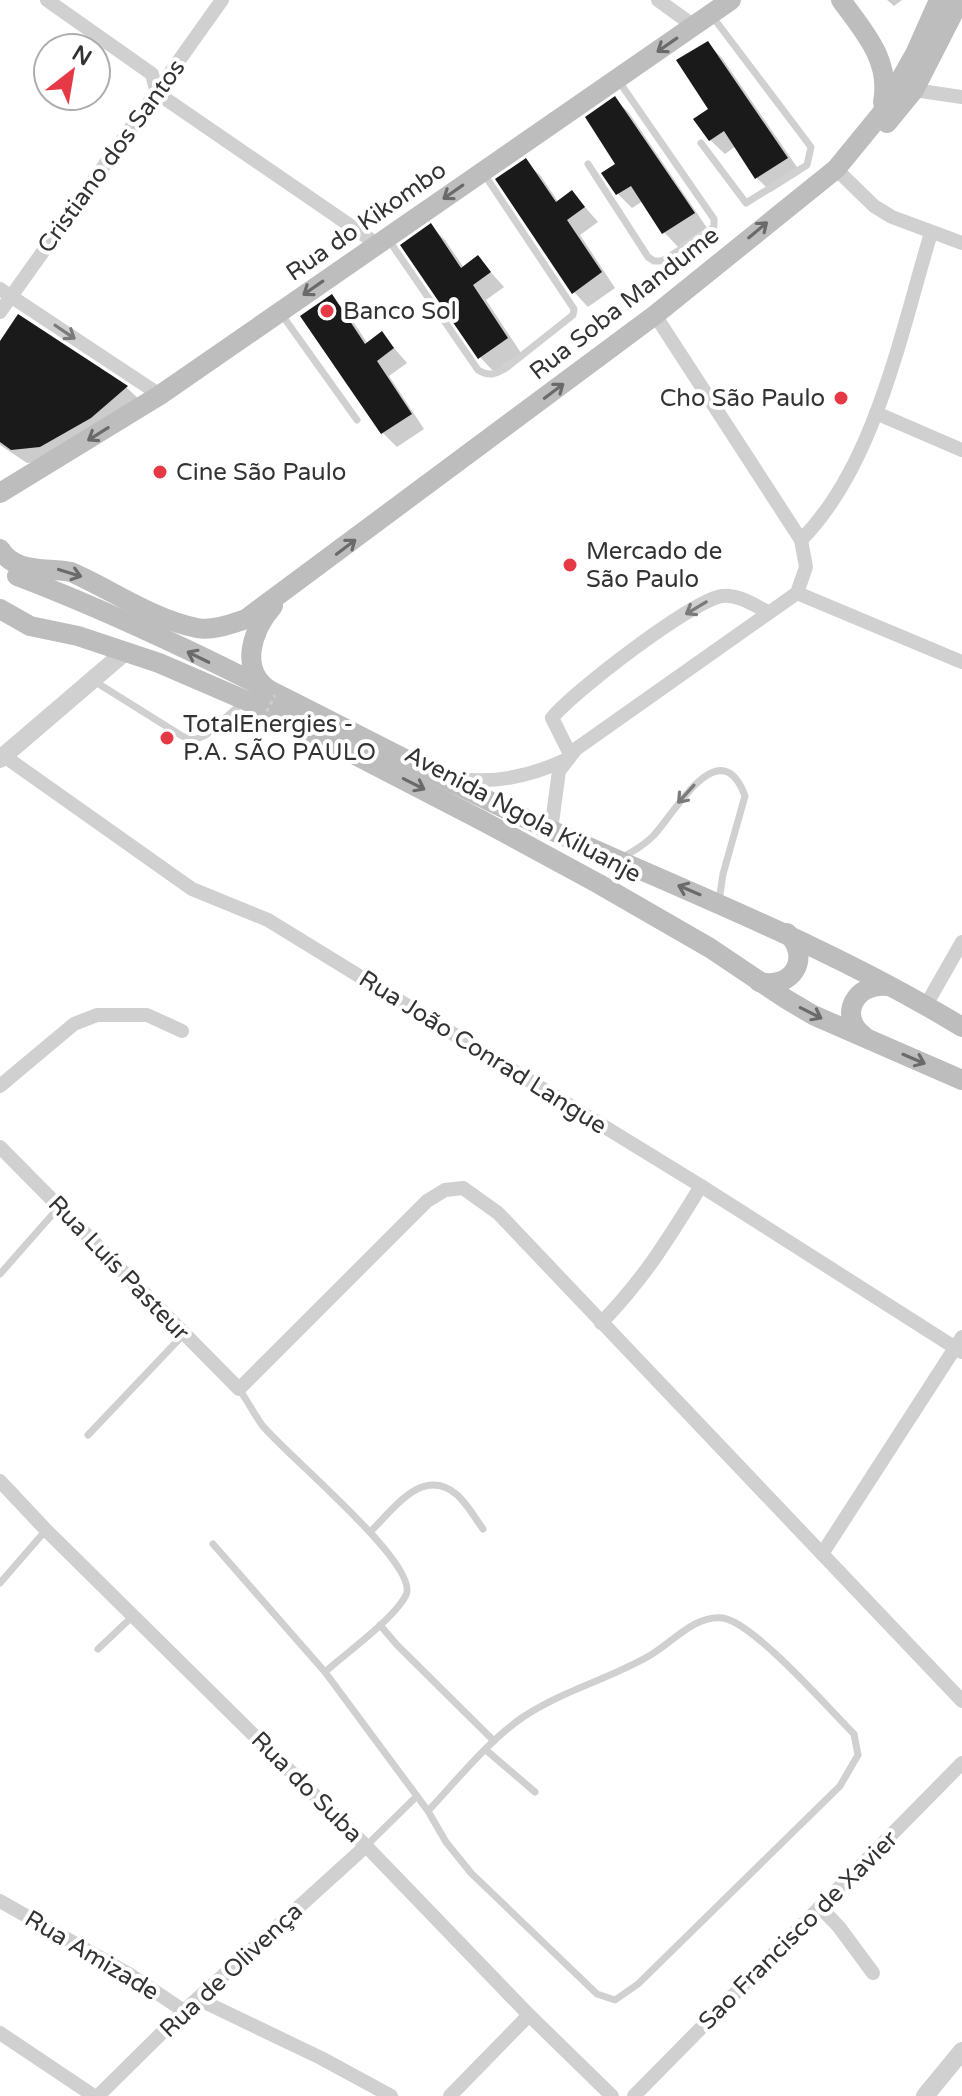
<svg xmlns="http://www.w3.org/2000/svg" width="962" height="2096" viewBox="0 0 962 2096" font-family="'Varela Round',sans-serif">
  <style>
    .shadow { fill: #0003 }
    .building { fill: #1a1a1a }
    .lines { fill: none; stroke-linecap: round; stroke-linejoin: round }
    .service { stroke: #d0d0d0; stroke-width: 7 }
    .minor { stroke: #d0d0d0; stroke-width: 14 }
    .tertiary { stroke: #d0d0d0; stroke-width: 18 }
    .secondary { stroke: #bdbdbd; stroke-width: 20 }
    .path-bridge { stroke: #cdcdcd; stroke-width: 3; stroke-dasharray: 4 4; stroke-linecap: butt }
    .oneway { stroke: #6a6a6a }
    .oneway2 { stroke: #7a7a7a }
    .poi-dot { fill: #e63946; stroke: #fff; stroke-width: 3 }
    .labels { text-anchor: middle; stroke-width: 8; stroke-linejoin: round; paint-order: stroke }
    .street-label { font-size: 24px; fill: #333; stroke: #fff }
    .poi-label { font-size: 24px; fill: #333; stroke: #fff; text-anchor: start }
  </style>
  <rect width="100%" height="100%" fill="#fff"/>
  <g class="shadow">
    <path d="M 887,0 L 902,0 L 894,6 Z"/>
    <path d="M 708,44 L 722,58 L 801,173 L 771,192 L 757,178 L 736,146 L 725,154 L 710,140 Z"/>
    <path d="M 615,99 L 629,113 L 707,228 L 678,247 L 664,232 L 643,201 L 632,208 L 618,194 L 604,173 L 618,164 Z"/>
    <path d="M 525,161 L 540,175 L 559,203 L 572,192 L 598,222 L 580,235 L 615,288 L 588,307 L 574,292 Z"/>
    <path d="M 431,226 L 445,240 L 464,268 L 478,258 L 504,287 L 486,300 L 521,353 L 494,372 L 480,357 Z"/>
    <path d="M 331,297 L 346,311 L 368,344 L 382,334 L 407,363 L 389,376 L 424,429 L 397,447 L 383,433 L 303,316 Z"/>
    <path d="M 18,316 L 127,388 L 141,401 L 55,461 L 27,463 L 0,445 L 0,345 Z"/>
  </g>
  <g class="building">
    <path d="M 708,41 L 788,158 L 755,179 L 724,131 L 709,141 L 693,119 L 708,109 L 676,60 Z"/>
    <path d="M 615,96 L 695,213 L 662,234 L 631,186 L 616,195 L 601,173 L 615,164 L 585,117 Z"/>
    <path d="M 526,158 L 556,202 L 572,190 L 585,207 L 567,220 L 602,272 L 572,294 L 495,179 Z"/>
    <path d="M 431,223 L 461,268 L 478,255 L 491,272 L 473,285 L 508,338 L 478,359 L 400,245 Z"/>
    <path d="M 332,294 L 365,344 L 382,331 L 394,348 L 377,361 L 412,414 L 381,434 L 300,316 Z"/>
    <path d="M 18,314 L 128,386 L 91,418 L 40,447 L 11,450 L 0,442 L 0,341 Z"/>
  </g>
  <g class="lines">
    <g class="service">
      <path d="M 701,143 L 746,203 L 807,165 L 811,147 L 712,16"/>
      <path d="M 588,164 L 648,257 L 654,261 L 662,261 L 710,231 L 714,226 L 714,219 L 618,80"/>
      <path d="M 388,239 L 478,370 C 490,377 495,374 506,368 L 573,315 L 574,309 L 484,174"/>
      <path d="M 282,315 L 357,420"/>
      <path d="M 94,681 L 182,736 L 194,740 L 206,735 L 243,702"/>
      <path d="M 622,858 C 633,851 645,845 653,836 C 673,816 720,728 745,796 L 723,874 L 719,901"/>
      <path d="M 0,1274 L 59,1207"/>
      <path d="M 239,1389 C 247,1400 254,1414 262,1425 C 284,1453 421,1565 406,1595 C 394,1619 346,1653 325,1672"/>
      <path d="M 88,1435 L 184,1334"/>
      <path d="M 370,1532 C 393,1510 422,1466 456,1494 C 466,1502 475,1518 483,1529"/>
      <path d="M 213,1544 L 325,1672 L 428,1811 L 446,1842 L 471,1873 L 597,1994 L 615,2000 L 638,1984 L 840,1786 L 858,1755 L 854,1734 C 828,1708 754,1623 723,1618 C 695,1614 671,1644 649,1656 C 609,1679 562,1691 523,1717 C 487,1742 458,1779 428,1811"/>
      <path d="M 0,1583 L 46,1530"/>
      <path d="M 380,1625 L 397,1645 L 494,1741"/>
      <path d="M 98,1649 L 134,1615"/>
      <path d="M 486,1750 L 535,1792"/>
      <path d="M 366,1846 L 417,1796"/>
    </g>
    <g class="minor">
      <path d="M 47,0 L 152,74 L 157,93 L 377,244"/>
      <path d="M 658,0 L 694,26"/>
      <path d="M 914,90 L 962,97"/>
      <path d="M 836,169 L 874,206 L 892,217 L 962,243"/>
      <path d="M 0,289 L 160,395"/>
      <path d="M 0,312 L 222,0"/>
      <path d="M 876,413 L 962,450"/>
      <path d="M 801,540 C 875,466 901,332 931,233"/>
      <path d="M 797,593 L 962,662"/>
      <path d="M 570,754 L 552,718 C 573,692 691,601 722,596 C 738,594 754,605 768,612"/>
      <path d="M 4,756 L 192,889 L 268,920 L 701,1186 L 962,1352"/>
      <path d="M 449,777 C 489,785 529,777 565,760"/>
      <path d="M 551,830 L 559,771 L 576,749 L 797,593 L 806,567 L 801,540 L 655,315"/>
      <path d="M 926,1005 L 962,942"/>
      <path d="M 0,1086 L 74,1024 L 97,1015 L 147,1015 L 182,1031"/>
      <path d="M 0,1147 L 239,1389 L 427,1201 L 445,1190 L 463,1188 L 498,1213 L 962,1701"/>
      <path d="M 601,1323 C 644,1279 669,1238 701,1186"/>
      <path d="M 0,1481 L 46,1530 L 366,1846 L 529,2015 L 612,2096"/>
      <path d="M 822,1554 L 962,1337"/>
      <path d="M 0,1901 L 129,1974 L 184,2011"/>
      <path d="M 820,1907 L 839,1927 L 873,1973"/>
      <path d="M 198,1999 L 321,2058 L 391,2096"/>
      <path d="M 0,2033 L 94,2096"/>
      <path d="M 98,2096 L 184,2011 L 366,1846"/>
      <path d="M 450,2096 L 529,2015"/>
      <path d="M 634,2096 L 962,1763"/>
    </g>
    <g class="tertiary">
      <path d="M 0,759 L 125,652"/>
      <path d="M 925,2096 L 962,2051"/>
    </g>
    <g class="secondary">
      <path d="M 841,0 C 864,32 891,60 883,102"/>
      <path d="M 887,123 L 914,90 L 960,0"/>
      <path d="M 0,493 L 160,395 L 731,0"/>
      <path d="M 0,549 C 15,574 47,567 71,572 C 112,590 152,619 197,628 C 213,631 231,624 246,619 L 655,315 L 836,169 L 881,114 L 915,54 L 939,0"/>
      <path d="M 17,576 C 188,641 349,734 514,813 C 664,884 820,940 962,1027"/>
      <path d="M 0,609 L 30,626 L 78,636 L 159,663 L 270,711 L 481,820 L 599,884 L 710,948 L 786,999 L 813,1015 L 962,1080"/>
      <path d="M 269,690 C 238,669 253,629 273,606"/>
      <path d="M 759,982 C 793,990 812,957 787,933"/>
      <path d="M 864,1036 C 837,1016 856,982 887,986"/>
    </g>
    <path class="path-bridge" d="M 256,733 L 275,695"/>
  </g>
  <defs><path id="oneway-shaft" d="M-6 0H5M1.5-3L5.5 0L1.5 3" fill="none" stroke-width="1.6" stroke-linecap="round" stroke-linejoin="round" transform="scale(2)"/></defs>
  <g class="oneway">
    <use href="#oneway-shaft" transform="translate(667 45) rotate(145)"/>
    <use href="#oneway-shaft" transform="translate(453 192) rotate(145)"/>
    <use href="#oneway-shaft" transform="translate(758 230) rotate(-40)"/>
    <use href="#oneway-shaft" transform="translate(313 288) rotate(145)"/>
    <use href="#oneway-shaft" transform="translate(554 391) rotate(-37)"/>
    <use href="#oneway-shaft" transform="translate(98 434) rotate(148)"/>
    <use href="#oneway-shaft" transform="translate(346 547) rotate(-37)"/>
    <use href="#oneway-shaft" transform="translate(70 573) rotate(17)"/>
    <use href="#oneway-shaft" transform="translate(198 657) rotate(-154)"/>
    <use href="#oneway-shaft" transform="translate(414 784) rotate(27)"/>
    <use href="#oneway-shaft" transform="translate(689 890) rotate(-157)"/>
    <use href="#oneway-shaft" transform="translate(811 1013) rotate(27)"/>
    <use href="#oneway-shaft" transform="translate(914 1059) rotate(23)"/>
  </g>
  <g class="oneway2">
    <use href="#oneway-shaft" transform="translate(65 332) rotate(34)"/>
    <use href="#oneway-shaft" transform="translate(696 608) rotate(149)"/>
    <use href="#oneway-shaft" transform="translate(686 794) rotate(132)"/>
  </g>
  <g class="poi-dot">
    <circle cx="327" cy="311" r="8"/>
    <circle cx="841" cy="398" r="8"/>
    <circle cx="160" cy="472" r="8"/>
    <circle cx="570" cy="565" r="8"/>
    <circle cx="167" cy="738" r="8"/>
  </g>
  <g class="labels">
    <g class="street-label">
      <text transform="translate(111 156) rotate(-54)" y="8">Cristiano dos Santos</text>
      <text transform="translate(366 221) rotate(-35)" y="8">Rua do Kikombo</text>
      <text transform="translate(624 303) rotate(-38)" y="8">Rua Soba Mandume</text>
      <text transform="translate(523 814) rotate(28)" y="8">Avenida Ngola Kiluanje</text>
      <text transform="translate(483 1052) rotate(32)" y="8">Rua João Conrad Langue</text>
      <text transform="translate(119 1268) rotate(46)" y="8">Rua Luís Pasteur</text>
      <text transform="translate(307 1787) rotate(45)" y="8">Rua do Suba</text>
      <text transform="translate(798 1930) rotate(-45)" y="8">Sao Francisco de Xavier</text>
      <text transform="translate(92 1955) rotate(31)" y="8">Rua Amizade</text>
      <text transform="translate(231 1970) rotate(-43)" y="8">Rua de Olivença</text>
    </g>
    <g class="poi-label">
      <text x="343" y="319">Banco Sol</text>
      <text x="825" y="406" text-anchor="end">Cho São Paulo</text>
      <text x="176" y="480">Cine São Paulo</text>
      <text x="586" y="559">Mercado de<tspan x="586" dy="28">São Paulo</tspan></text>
      <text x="183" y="732">TotalEnergies -<tspan x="183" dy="28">P.A. SÃO PAULO</tspan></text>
    </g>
  </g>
  <g transform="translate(72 72) rotate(31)"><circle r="38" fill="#ffffff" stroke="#adadad" stroke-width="2"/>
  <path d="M0-6L14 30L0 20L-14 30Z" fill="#e63946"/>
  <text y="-12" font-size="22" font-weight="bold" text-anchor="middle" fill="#333333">N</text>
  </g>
</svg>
